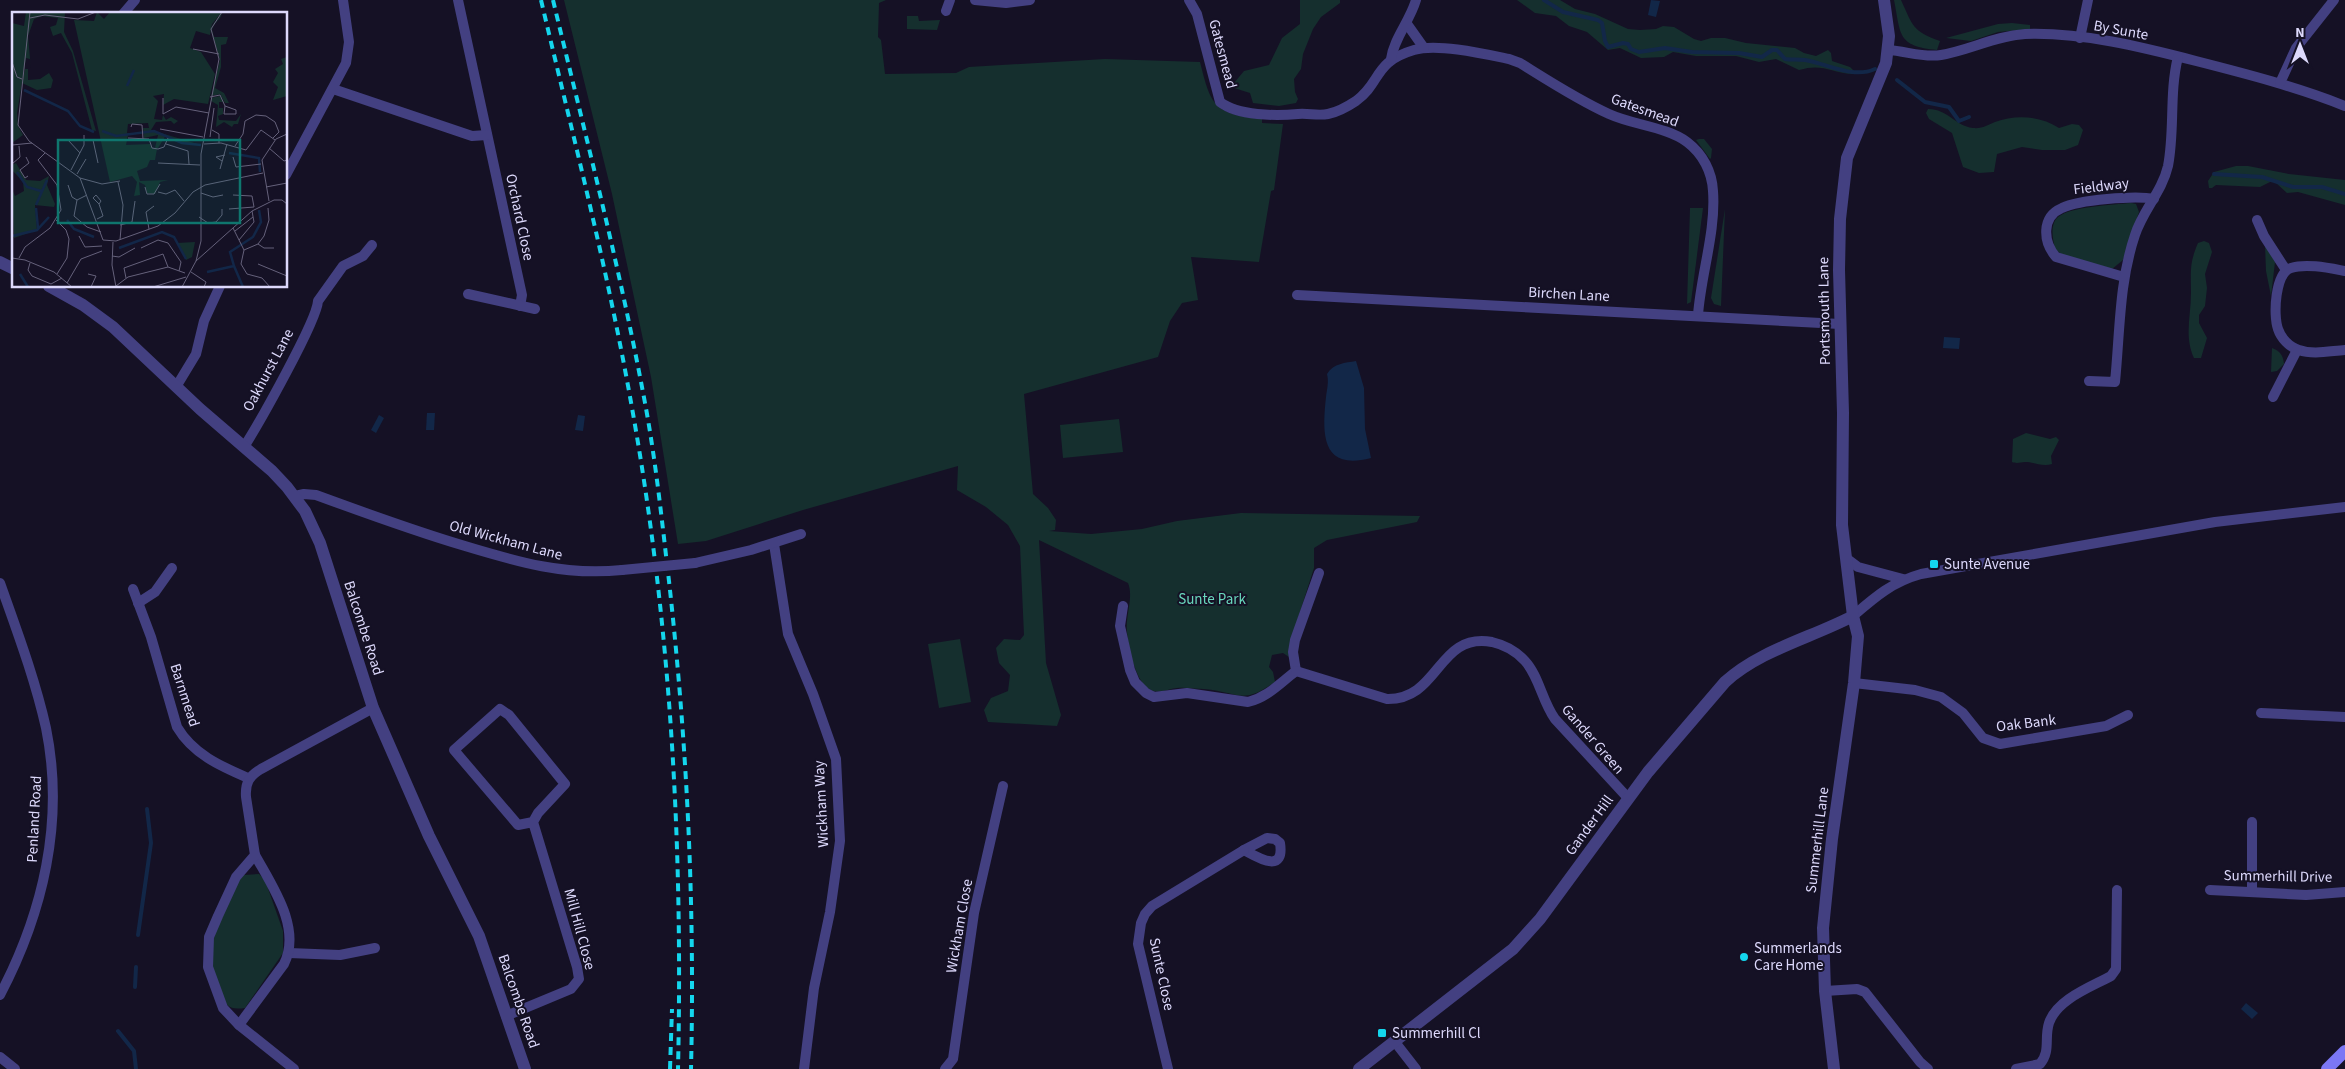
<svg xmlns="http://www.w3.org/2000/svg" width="2345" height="1069" viewBox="0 0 2345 1069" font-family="'Source Sans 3',sans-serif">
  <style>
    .green { fill: #152f2e }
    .water { fill: #122748 }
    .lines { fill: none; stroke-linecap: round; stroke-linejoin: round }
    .stream { stroke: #122748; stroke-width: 4 }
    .minor { stroke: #434081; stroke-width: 10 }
    .tertiary { stroke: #434081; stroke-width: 12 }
    .secondary { stroke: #7b77f5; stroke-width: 12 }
    .rail { stroke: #14d6ed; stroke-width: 4; stroke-dasharray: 8 6; stroke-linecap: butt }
    .minor-bridge { stroke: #434081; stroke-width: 10 }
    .poi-dot { fill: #14d6ed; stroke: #151125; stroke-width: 2 }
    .labels { text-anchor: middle; stroke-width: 4; stroke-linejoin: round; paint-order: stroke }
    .street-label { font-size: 15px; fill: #ddd9fc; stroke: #151125 }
    .poi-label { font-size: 15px; fill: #ddd9fc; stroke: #151125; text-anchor: start }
    .park-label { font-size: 15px; fill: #69d7bd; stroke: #151125 }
    .inset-river { fill: none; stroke: #122748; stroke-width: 2.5 }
    .inset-road { fill: none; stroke: #65617b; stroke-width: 1 }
    .view { fill: #0f766e; fill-opacity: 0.15; stroke: #0f766e; stroke-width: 2.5 }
    .inset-edge { fill: none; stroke: #ddd9fc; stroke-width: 2.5 }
  </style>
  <rect width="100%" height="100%" fill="#151125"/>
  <g class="green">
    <path d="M 564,0 L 886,0 L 879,3 L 878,37 L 881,40 L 885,74 L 956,73 L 969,67 L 1105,59 L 1200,62 C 1211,106 1214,114 1262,119 L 1262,123 L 1283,124 L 1274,190 L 1271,191 L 1259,262 L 1191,257 L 1198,300 L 1182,303 L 1170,321 L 1158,357 L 1024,394 L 1033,494 L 1048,508 L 1056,520 L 1055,530 L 1049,531 L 1091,534 L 1142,529 L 1177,521 L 1241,513 L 1420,516 L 1417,522 L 1327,540 L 1314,548 L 1314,568 L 1291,640 L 1289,657 L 1283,653 L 1272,655 L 1269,667 L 1273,672 L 1275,682 C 1241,706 1240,692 1204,689 C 1195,689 1186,687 1177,688 C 1168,689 1160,694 1151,690 C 1136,684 1128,647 1127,632 C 1125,616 1134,597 1128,583 L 1039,540 L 1046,663 L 1061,715 L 1057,726 L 988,722 L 984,710 L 991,698 L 1008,691 L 1010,675 L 999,663 L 996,648 L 1004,639 L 1020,640 L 1024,635 L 1020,546 L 1008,525 L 986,507 L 957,490 L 958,466 L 803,510 L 706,541 L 678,544 L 651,377 L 612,194 Z"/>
    <path d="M 1300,0 L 1340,0 L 1340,3 L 1321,17 L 1313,29 L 1303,54 L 1301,69 L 1294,79 L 1295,92 L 1298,99 L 1296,103 L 1279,106 L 1253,103 L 1250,93 L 1234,88 L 1234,83 L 1244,71 L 1269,65 L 1282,38 L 1300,24 Z"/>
    <path d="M 1517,0 L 1560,0 L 1575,9 L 1595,14 L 1628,29 L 1640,30 L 1656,29 L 1663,26 L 1674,27 L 1694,39 L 1701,41 L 1711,38 L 1725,38 L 1746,43 L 1795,48 L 1804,53 L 1816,56 L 1828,50 L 1831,53 L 1832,61 L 1850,67 L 1854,71 L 1852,74 C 1830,72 1822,63 1799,70 L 1776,59 L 1759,62 L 1736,56 L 1696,56 L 1673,52 L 1664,57 L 1641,58 L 1620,48 L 1608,50 L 1587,32 L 1569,26 L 1556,16 L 1535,13 Z"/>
    <path d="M 1894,0 L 1901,0 C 1913,26 1912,31 1940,41 L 1937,50 C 1897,46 1901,35 1894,0 Z"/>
    <path d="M 907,16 L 918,16 L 919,21 L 940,20 L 937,30 L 907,29 Z"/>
    <path d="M 2012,23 L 2030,25 L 2030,29 L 1998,32 L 1971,41 L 1946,38 L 1998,24 Z"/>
    <path d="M 1928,109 C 1948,109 1955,126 1973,128 C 1982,129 1988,125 1995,122 C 2016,114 2041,116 2059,128 L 2072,124 L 2079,125 L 2083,130 L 2078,145 L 2065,150 L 2042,150 L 2022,147 L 1997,154 L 1994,172 L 1979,173 L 1963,167 L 1952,133 L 1929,119 L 1926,113 Z"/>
    <path d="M 1699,139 L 1704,139 L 1712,149 L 1711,158 L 1710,159 L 1696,140 Z"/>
    <path d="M 2236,166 L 2248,166 L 2289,174 L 2345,180 L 2345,205 L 2298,192 L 2287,193 L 2275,182 L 2270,182 L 2260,187 L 2216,185 L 2212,188 L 2209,188 L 2208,181 L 2214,172 Z"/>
    <path d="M 2131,203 L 2136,204 L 2139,212 L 2123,260 L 2112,269 L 2061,254 L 2055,249 C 2053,239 2050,228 2056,219 C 2067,206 2114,205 2131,203 Z"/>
    <path d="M 1690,208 L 1703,208 L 1691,302 L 1687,304 Z"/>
    <path d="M 1725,209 L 1721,306 L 1714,304 L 1711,298 Z"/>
    <path d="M 2204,241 L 2209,243 L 2212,252 L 2205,274 L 2207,288 L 2205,306 L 2199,315 L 2199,323 L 2207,338 L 2201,358 L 2194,358 C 2184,336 2191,316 2191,293 C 2191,271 2189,264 2198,243 Z"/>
    <path d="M 2265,245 L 2275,262 L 2271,296 L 2266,271 Z"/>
    <path d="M 2272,348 C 2280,351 2283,355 2284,364 L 2277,371 L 2271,372 Z"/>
    <path d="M 1119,419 L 1123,452 L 1063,458 L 1060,425 Z"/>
    <path d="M 2026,433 L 2050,439 L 2056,437 L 2059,440 L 2051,456 L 2052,464 C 2042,467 2034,462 2025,462 C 2020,462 2018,464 2012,462 L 2013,439 Z"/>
    <path d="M 960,639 L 971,702 L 939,708 L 928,644 Z"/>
    <path d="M 259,874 L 265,880 L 283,931 L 283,953 L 245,1008 C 230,1010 226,1007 220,992 C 216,983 211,969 211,959 C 211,933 227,905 237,882 L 244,875 Z"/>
  </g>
  <g class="water">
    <path d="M 1651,0 L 1660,1 L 1656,17 L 1648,15 Z"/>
    <path d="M 1944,337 L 1960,338 L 1959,349 L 1943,348 Z"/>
    <path d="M 1356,361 L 1364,388 L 1365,429 L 1371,458 C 1321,471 1322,434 1326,397 C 1327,389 1329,382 1327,374 C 1334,363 1345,363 1356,361 Z"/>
    <path d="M 427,413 L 435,413 L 434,430 L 426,430 Z"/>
    <path d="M 379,415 L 384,418 L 376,433 L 371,430 Z"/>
    <path d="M 578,415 L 585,416 L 583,431 L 575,430 Z"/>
    <path d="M 2246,1003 L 2258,1013 L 2252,1019 L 2241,1009 Z"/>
  </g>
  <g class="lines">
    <g class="stream">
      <path d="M 1544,0 L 1563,12 L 1598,20 L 1602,23 L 1605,41 L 1608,47 L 1623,43 L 1628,44 L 1631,49 L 1639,52 L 1665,48 L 1692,52 L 1739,53 L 1762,57 L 1772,50 L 1777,50 L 1785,59 C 1791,60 1798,59 1805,60 C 1828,64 1853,79 1875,69"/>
      <path d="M 1897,80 L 1925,102 L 1949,107 L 1959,121 L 1969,117"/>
      <path d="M 2214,174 L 2262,177 L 2293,187 L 2322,187 L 2345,194"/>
      <path d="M 138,935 L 151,843 L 147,809"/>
      <path d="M 135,987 L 136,967"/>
      <path d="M 118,1031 L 134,1051 L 136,1069"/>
    </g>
    <g class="minor">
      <path d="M 458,0 L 522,295 L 520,306"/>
      <path d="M 975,0 L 1006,3 L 1030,0"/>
      <path d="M 1189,0 L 1197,14 L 1220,102 C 1238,116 1276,116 1298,114 C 1308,113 1318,116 1328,114 C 1338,112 1347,107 1356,101 C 1382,82 1373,62 1414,50 C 1437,43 1485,54 1509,59 L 1520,63 C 1549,81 1578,100 1609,114 C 1633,125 1667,127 1687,142 C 1703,154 1712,172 1713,191 C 1716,232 1701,274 1698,315"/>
      <path d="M 946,11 L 950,0"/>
      <path d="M 123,14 L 135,0"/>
      <path d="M 1407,24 L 1424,48"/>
      <path d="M 2080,38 L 2088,0"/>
      <path d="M 1888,50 C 1906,51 1923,58 1941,55 C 1970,50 1995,36 2025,34 C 2082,32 2142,47 2196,61 C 2247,74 2297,87 2345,106"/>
      <path d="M 1391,59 C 1394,38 1410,21 1416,0"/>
      <path d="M 2280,83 L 2296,48 L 2334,0"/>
      <path d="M 333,89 L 472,136 L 487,135"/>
      <path d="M 286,175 L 346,63 L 349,42 L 343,0"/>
      <path d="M 2257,220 L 2264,236 L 2286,270"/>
      <path d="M 2345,271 C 2329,268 2306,263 2291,268 C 2275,273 2273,315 2278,329 C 2281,338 2289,347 2299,350 C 2313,355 2330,351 2345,350"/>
      <path d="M 2124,277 L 2056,257 C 2043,242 2041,217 2062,208 C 2078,200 2136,195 2154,199"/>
      <path d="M 468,294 L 535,309"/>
      <path d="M 1297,295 L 1840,324"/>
      <path d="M 2089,381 L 2115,382 C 2120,332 2119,282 2135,235 C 2143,210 2162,192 2168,166 C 2175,130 2169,93 2178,57"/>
      <path d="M 176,387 L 196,354 L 204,321 L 220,286"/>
      <path d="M 2273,397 L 2297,350"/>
      <path d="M 244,447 C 258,425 317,321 318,301 L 343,266 L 363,256 L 372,245"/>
      <path d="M 295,496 L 304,494 L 316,495 C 365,513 414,531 465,546 C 518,562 565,576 622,570"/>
      <path d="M 774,544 L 788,634 L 813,694 L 836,759 L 840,841 L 830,912 L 814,988 L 804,1069"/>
      <path d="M 1846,558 L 1858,567 L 1903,579"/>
      <path d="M 695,563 L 751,550 L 801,534"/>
      <path d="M 0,583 C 17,631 35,679 46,728 C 65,821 43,913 0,995"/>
      <path d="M 133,589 L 151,637 L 177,727 C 193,754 220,766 248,778"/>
      <path d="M 138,603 L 155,592 L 172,568"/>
      <path d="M 1123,606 L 1120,626 L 1130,670 L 1135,682 L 1146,693 L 1154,697 L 1187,693 L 1248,702 C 1268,697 1280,683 1296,671 L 1293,652 L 1295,640 L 1319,573"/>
      <path d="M 1853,616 C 1875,597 1892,582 1921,574 L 2215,522 L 2345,507"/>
      <path d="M 1296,671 L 1387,699 C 1440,700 1437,632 1492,642 C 1505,645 1516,651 1525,661 C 1539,676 1542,701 1555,719 L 1628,798"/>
      <path d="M 1854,683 L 1915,690 L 1941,697 L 1963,713 L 1983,738 L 2000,744 L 2106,726 L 2128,715"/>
      <path d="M 2261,713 L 2345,717"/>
      <path d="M 1267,838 L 1275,839 L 1280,843 C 1285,875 1257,857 1244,850 Z"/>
      <path d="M 2210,890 L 2306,895 L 2345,892"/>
      <path d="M 2252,892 L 2252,822"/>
      <path d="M 289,953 L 340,955 L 375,948"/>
      <path d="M 1825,991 L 1857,989 L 1865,992 L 1920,1062 L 1928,1069"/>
      <path d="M 506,1016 L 571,989 L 579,979 L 577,967 L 533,822 L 518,825 L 454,750 L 500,709 L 509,715 L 565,784 L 538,813 L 533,822"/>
      <path d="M 239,1025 L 284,964 C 302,928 272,886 255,855"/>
      <path d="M 1395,1042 L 1416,1069"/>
      <path d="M 0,1057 L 15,1069"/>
      <path d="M 294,1069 L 239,1025 L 223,1008 L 208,967 L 209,937 L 218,916 L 236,877 L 255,855 L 246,797 C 245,783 249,776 261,769 L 373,708"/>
      <path d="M 945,1069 L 953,1059 L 974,913 L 1003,786"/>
      <path d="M 1168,1069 L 1138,944 L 1141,923 L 1145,914 L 1152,906 L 1244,850"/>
      <path d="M 2016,1069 L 2040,1064 C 2051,1051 2044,1038 2049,1023 C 2057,999 2091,987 2111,976 L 2116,969 L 2117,890"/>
    </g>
    <g class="tertiary">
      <path d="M 0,262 L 14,269"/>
      <path d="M 49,286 L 83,305 L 113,327 L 200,409 L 272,471 L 287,487 L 305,511 L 320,543 L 373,708 L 429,836 L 479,936 L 525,1069"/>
      <path d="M 1359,1069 L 1513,949 L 1540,919 L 1648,772 L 1725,682 C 1760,650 1811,638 1853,616"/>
      <path d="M 1834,1069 L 1825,991 L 1823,928 L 1832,839 L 1854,683 L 1858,636 L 1853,616 L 1842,525 L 1843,413 L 1839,270 L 1840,219 L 1847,158 L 1886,63 L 1889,36 L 1884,0"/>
    </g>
    <path class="secondary" d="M 2327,1069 L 2345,1051"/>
    <g class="rail">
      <path d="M 541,0 C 573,136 608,271 632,408 C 671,626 683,848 678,1069"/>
      <path d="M 553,0 C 585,134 620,268 645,403 C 656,462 662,522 669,581 C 687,744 695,904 691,1069"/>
      <path d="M 670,1069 L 672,1009"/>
    </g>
    <path class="minor-bridge" d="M 622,570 L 695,563"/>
  </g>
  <g class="poi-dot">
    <rect x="1929" y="559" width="10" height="10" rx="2.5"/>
    <circle cx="1744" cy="957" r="5"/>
    <rect x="1377" y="1028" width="10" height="10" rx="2.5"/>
  </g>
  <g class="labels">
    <g class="street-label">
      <text transform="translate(2121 30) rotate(10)" y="5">By Sunte</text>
      <text transform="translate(1223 54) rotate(75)" y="5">Gatesmead</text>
      <text transform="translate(1645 110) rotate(20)" y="5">Gatesmead</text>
      <text transform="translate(2101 186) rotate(-7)" y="5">Fieldway</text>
      <text transform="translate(520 217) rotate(78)" y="5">Orchard Close</text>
      <text transform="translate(1569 294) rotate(3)" y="5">Birchen Lane</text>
      <text transform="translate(1824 311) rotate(-91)" y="5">Portsmouth Lane</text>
      <text transform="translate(268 370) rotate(-62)" y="5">Oakhurst Lane</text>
      <text transform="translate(506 540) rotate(15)" y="5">Old Wickham Lane</text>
      <text transform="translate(364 628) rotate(72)" y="5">Balcombe Road</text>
      <text transform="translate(185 695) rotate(72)" y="5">Barnmead</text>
      <text transform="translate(2026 723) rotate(-7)" y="5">Oak Bank</text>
      <text transform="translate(1593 739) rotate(49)" y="5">Gander Green</text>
      <text transform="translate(821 804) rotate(-93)" y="5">Wickham Way</text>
      <text transform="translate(34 819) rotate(-87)" y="5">Penland Road</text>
      <text transform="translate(1589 825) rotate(-54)" y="5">Gander Hill</text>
      <text transform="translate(1817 840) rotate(-83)" y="5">Summerhill Lane</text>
      <text transform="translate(2278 876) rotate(1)" y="5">Summerhill Drive</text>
      <text transform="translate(959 926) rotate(-80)" y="5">Wickham Close</text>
      <text transform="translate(580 929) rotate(75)" y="5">Mill Hill Close</text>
      <text transform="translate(1162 974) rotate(78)" y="5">Sunte Close</text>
      <text transform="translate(519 1001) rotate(71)" y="5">Balcombe Road</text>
    </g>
    <g class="poi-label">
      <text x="1944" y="569">Sunte Avenue</text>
      <text x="1754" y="953">Summerlands<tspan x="1754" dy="17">Care Home</tspan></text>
      <text x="1392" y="1038">Summerhill Cl</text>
    </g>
    <g class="park-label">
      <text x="1212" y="604">Sunte Park</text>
    </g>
  </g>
  <g transform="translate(12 12)">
    <rect width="275" height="275" fill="#151125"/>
    <path d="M 14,0 L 53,0 L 52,20 L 61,39 L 84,119 L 80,118 L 60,41 L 49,21 L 41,24 L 38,15 L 44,13 L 46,6 L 30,4 L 22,7 L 16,24 L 19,57 L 18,47 L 14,46 L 5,101 L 6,114 L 11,123 L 0,131 L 0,11 L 12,14 ZM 85,0 L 92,7 L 98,0 L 210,0 L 200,12 L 198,23 L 184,19 L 178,36 L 189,40 L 203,62 L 196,92 L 162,87 L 151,93 L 152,82 L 141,84 L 146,89 L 142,107 L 150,108 L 151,103 L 154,108 L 159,105 L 166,109 L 162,112 L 159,109 L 144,110 L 139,118 L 189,133 L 170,132 L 153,125 L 146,136 L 143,136 L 146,123 L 132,126 L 131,116 L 137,116 L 136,111 L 116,112 L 115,121 L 129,121 L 116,123 L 114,133 L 138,132 L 139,135 L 145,137 L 143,148 L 138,148 L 135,155 L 125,159 L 128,169 L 156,168 L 148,170 L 143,182 L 135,181 L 133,173 L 127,170 L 128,183 L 122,184 L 125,170 L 120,164 L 98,170 L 62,8 L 82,9 ZM 211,0 L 208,6 L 202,13 L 200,18 L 202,25 L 216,25 L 214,32 L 209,33 L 209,55 L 203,76 L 212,81 L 217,91 L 213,91 L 208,82 L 199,84 L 208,48 L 199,18 L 201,12 ZM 275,45 L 275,84 L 261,88 L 266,75 L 261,70 L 266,61 L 263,57 L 271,52 L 269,47 ZM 13,57 L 16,57 L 16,68 L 28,67 L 37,61 L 41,68 L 39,76 L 25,78 L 10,71 ZM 208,84 L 212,90 L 207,90 L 207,96 L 211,96 L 211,102 L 206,104 L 207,108 L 224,109 L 229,102 L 226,112 L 222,112 L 220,115 L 212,110 L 204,115 L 206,93 L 199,89 L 198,97 L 199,86 ZM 4,151 L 14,168 L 28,169 L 37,164 L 35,173 L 43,192 L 42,195 L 23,193 L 25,218 L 2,226 L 0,177 L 3,184 L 12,179 L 11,170 L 0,158 L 0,153 ZM 183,230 L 180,245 L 174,248 L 165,231 Z" fill="#152f2e"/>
    <path class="inset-river" d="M 115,74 L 122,58M 12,78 L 56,99 L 68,114 L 82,120M 90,119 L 104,124 L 142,119 L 170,131 L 189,133M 217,141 L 247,146 L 248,160M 5,160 L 15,175 L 29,179M 24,193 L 35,168M 24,196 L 26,216M 55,208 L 62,217 L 82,225M 0,224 L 25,218 L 37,205M 107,236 L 150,220 L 162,225 L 174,247M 222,254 L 218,240 L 241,225 L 249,210 L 247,198M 195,260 L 222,254 L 231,275M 8,262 L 16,275"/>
    <path class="inset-road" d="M 18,0 L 6,113 L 17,129 L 68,166 L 91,228 L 104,229 L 146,214 L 163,201 L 181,180 L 193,173 L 251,161M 18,6 L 33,3 L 66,7 L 84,0M 181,37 L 207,42M 0,50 L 5,65 L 10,67M 198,85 L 208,83 L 213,94 L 212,102 L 224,102 L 224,98 L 213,94M 151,86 L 151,102 L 164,95 L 197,101M 119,115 L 120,112 L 130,113 L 131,127M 148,117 L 191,125M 200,118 L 207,122 L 207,131M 198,125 L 202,96M 116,126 L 137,127 L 140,136 L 146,137 L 152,135 L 156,126M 56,128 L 68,141M 81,128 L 86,151M 154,132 L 176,139 L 177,152M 192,132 L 209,131 L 234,138 L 249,118 L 263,128M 0,133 L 20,131M 223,134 L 231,122 L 233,109 L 244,103 L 254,104 L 263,110 L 267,120 L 261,126M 257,136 L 272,149 L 275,148M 14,145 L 17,151 L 8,158 L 13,166 L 16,164M 221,145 L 224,155 L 249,152M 210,149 L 204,145 L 213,143M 146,151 L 188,153M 0,152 L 8,145 L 7,134M 208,157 L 215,132M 59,158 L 72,133 L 72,123M 65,162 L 74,147M 68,166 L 90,172 L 108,169M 106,170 L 111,193 L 108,228M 56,173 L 60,185 L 65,188M 133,175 L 135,182 L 142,182 L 148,172M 254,175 L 275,171M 146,180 L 154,182 L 163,178 L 172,189M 189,181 L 201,185 L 211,183M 75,183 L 65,188 L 62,204 L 75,215 L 89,220M 221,183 L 240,184 L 242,195M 257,189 L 250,148 L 264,127 L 275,122M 217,197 L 242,195M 187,205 L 196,211 L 204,210 L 210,203 L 210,197M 85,207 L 91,204 L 87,192 L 81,186 L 84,183 L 89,189 L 87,192M 44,208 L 54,218 L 57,227 L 55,246 L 45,262M 108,213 L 120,210 L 123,189M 221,216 L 232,238 L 229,252 L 235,262 L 250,266 L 258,275M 137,217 L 134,200 L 142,194M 223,219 L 241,205M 67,224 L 73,235 L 90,234M 227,228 L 242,210 L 240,199M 101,230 L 100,253 L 104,275M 246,232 L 252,236 L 262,236M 129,236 L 146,228 L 156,231 L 169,250 L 167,259M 232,238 L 246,232 L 252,224 L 257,208 L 256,196M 100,244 L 107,245 L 123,236M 0,246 L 13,248 L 42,260 L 60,275M 7,246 L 13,235 L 38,216 L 49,198 L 45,173 L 26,148 L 33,141M 184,249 L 189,229 L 189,142 L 207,47 L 199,17 L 210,0M 18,251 L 16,258 L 20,264 L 39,272 L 50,266M 246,252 L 275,264M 179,260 L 194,270 L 192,275M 76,262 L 84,264 L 79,275M 114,266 L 112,256 L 151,242 L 156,255M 55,271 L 69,247 L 90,239M 104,274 L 116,265 L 156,255 L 173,261M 141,275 L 174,265M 170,275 L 184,249 L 240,199 L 262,188 L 270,188 L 275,192"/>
    <path class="view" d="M 46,128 L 228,128 L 228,211 L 46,211 Z"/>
    <rect width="275" height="275" class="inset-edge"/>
  </g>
  <g transform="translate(2300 45)" stroke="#151125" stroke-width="4" paint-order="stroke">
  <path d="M0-4L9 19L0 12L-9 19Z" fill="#ddd9fc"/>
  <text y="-8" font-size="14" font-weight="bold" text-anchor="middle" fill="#ddd9fc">N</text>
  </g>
</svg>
